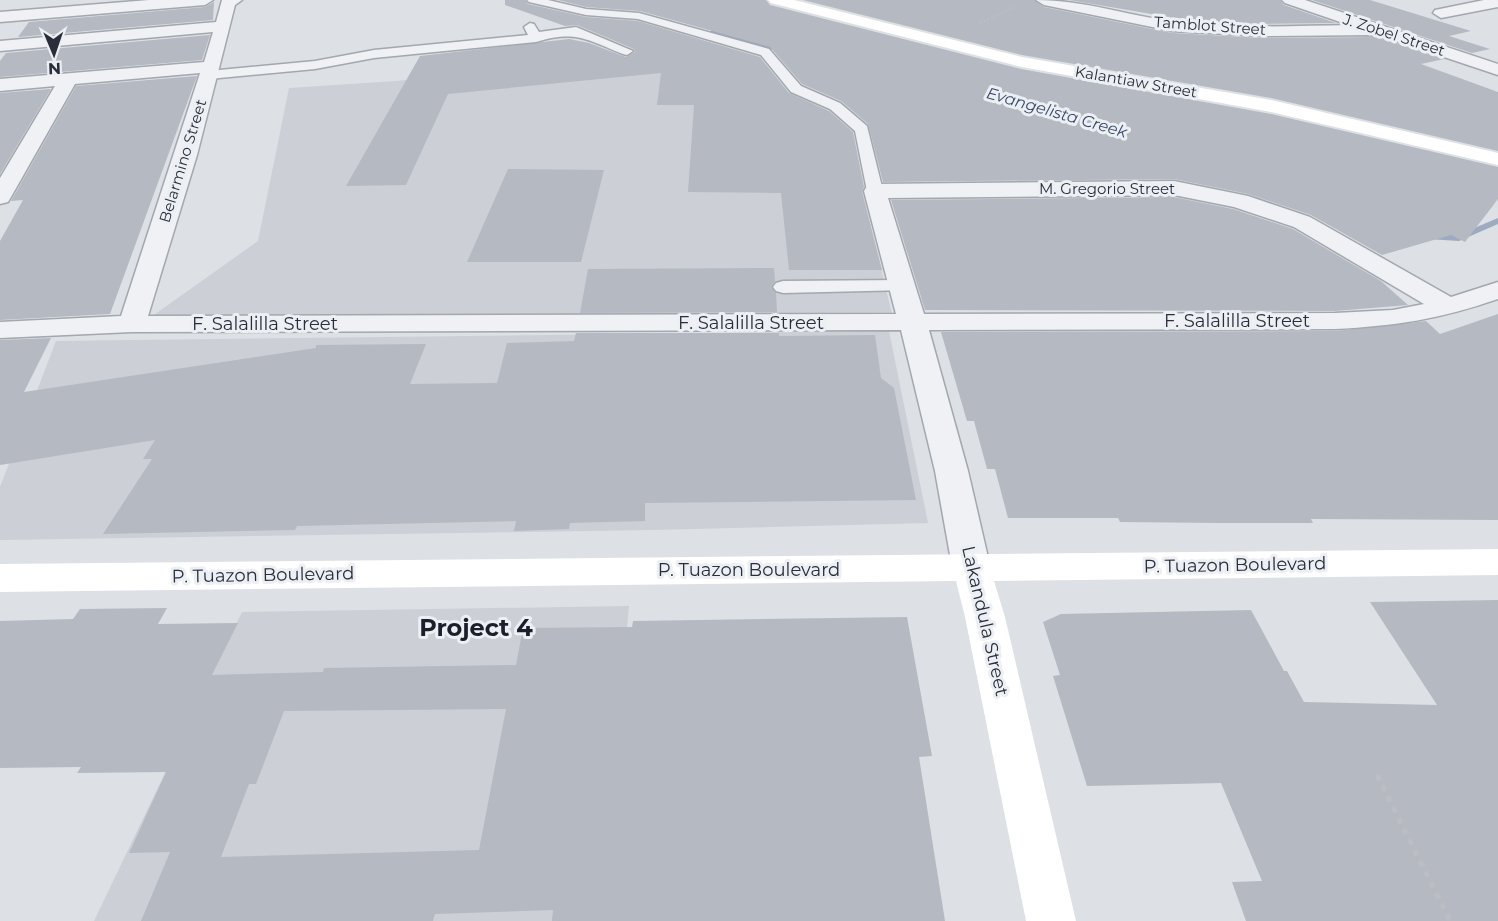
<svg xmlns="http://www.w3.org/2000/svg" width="1498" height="921" viewBox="0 0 1498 921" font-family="Montserrat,sans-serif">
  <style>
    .built { fill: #cccfd6 }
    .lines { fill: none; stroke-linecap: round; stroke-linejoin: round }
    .stream { fill: #9cabc1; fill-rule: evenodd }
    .building { fill: #b5b9c1; fill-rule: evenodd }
    .lane-casing { stroke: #a3a7ae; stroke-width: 3 }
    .street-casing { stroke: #a3a7ae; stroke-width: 3 }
    .path-far1 { stroke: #bcbec4; stroke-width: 2; stroke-dasharray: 2 2; stroke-linecap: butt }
    .path { stroke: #bcbec4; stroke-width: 5; stroke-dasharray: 6 6; stroke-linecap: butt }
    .lane { fill: #eff1f4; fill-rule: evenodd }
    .street { fill: #eff1f4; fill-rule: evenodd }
    .secondary { fill: #fff; fill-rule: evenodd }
    .labels { text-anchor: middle; stroke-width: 6; stroke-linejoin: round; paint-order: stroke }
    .far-street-label { font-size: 15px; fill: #292e3a; stroke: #eceff3 }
    .far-water-label { font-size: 16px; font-style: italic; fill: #384a69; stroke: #eceff3 }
    .street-label { font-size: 18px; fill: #292e3a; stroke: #eceff3 }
    .district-label { font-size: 24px; font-weight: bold; fill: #1b1f2b; stroke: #eceff3 }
  </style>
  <rect width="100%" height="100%" fill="#dde0e5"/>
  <g class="built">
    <path d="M 661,55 L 783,128 L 847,127 L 892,314 L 151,317 L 258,241 L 289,88 L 396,81 Z"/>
    <path d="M 889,331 L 928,523 L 652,530 L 0,540 L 0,487 L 56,341 Z"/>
    <path d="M 629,606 L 599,921 L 94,921 L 242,612 Z"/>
  </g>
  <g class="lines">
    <g class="stream">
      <path d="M 711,30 L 715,30 L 789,52 L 784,53 L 711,32 Z"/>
      <path d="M 1498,218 L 1498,224 L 1459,241 L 1428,239 L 1424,236 L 1428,233 L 1458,235 Z"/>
    </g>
  </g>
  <g class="building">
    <path d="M 505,0 L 525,0 L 528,4 L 586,17 L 638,21 L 760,57 L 789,93 L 829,111 L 853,132 L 864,187 L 862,192 L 882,270 L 789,270 L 781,193 L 688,192 L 694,105 L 657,105 L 661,73 L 448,94 L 406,185 L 346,186 L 420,56 L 569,39 L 589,43 L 626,57 L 635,52 L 634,49 L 577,25 L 565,26 L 505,5 Z"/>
    <path d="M 558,0 L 766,0 L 770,5 L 1021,69 L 1271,114 L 1498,167 L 1498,199 L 1465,242 L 1451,235 L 1382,255 L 1311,215 L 1248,194 L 1174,179 L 883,182 L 868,124 L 841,101 L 802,84 L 770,47 L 640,11 L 586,7 Z"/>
    <path d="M 803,0 L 1034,0 L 1044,7 L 1172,33 L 1263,38 L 1378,37 L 1444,59 L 1421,64 L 1498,92 L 1498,151 L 1271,98 L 1022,55 Z"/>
    <path d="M 1069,0 L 1280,0 L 1284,5 L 1336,23 L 1260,24 L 1193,21 Z"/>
    <path d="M 1312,0 L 1370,0 L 1471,31 L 1449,36 L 1490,49 L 1472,53 Z"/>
    <path d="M 214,2 L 213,20 L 18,37 L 29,22 L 205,7 Z"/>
    <path d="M 210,35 L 202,60 L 0,77 L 0,61 L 6,53 Z"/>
    <path d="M 197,76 L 110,314 L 0,320 L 0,241 L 23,200 L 11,201 L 76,86 Z"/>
    <path d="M 51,89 L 0,174 L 0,93 Z"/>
    <path d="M 508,169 L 604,170 L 581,262 L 467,262 Z"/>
    <path d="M 1174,197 L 1233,209 L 1293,229 L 1381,281 L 1408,305 L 1335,311 L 925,310 L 891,200 Z"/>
    <path d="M 774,268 L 775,281 L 771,287 L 776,293 L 777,312 L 580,313 L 588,269 Z"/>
    <path d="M 1498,314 L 1498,520 L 1311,519 L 1313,523 L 1221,523 L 1120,522 L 1118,518 L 1008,518 L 995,469 L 987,469 L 974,421 L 967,421 L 941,332 L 1335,331 L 1426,321 L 1440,334 Z"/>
    <path d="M 576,333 L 779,333 L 779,336 L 875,335 L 881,378 L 894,388 L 916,500 L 645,503 L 645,521 L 570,523 L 569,529 L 514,531 L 516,521 L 297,526 L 295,530 L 103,534 L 152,459 L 143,459 L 155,440 L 0,465 L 0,340 L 51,338 L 24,392 L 316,348 L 316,345 L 426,344 L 410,384 L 497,383 L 507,343 L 574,341 Z"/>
    <path d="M 1498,600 L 1498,921 L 1246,921 L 1232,882 L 1262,881 L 1221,783 L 1087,786 L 1053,676 L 1060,675 L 1043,622 L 1061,614 L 1251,610 L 1284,671 L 1287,671 L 1304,702 L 1437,705 L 1370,602 Z"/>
    <path d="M 167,608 L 158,624 L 238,623 L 212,675 L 323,672 L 324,668 L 516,665 L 523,628 L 632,627 L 633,621 L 907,617 L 932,756 L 919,757 L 945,921 L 552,921 L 553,910 L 435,914 L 433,921 L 141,921 L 170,852 L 129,853 L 166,772 L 77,773 L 81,767 L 0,768 L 0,621 L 73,619 L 80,609 ZM 506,709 L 479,850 L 221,857 L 249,784 L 256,784 L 284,711 Z"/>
  </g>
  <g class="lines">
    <defs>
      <g id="lane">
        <path d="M 527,0 L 548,0 L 586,9 L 639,13 L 769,49 L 801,86 L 840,103 L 867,126 L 883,191 L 875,196 L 867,191 L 855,131 L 830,109 L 791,92 L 761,55 L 638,19 L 586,15 L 529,2 Z"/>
        <path d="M 530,23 L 534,24 L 539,32 L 576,27 L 633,51 L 627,55 L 623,54 C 586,39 575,30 536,42 L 374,58 L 315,69 L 209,79 L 202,75 L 209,71 L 315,61 L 374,50 L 528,35 L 524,27 Z"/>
        <path d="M 902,280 L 909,282 L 912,286 L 909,290 L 783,293 L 776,291 L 773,287 L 776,283 L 783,281 Z"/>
      </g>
      <g id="street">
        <path d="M 149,0 L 213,0 L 205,5 L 0,22 L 0,12 Z"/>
        <path d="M 222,0 L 242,0 L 235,5 L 197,155 L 148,316 L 896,314 L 864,191 L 867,186 L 875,184 L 1174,181 L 1248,196 L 1310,217 L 1451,297 L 1498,282 L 1498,299 C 1440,319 1396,326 1335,329 L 929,330 L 968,471 L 990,566 L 984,575 L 971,579 L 958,575 L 952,566 L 935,471 L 901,330 L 132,332 L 0,338 L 0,322 L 121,316 L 200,73 L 75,84 L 11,197 L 8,202 L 0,204 L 0,178 L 55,86 L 0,91 L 0,79 L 204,62 L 213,32 L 0,51 L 0,41 L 216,22 ZM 1174,195 L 1234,207 L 1294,227 L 1424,304 L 1393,310 L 1335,313 L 924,314 L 888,198 Z"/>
        <path d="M 1036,0 C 1084,0 1125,15 1171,21 C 1230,29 1291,26 1349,25 L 1285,3 L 1282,0 L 1305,0 L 1498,64 L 1498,75 L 1378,35 L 1263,36 L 1172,31 L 1044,5 Z"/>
        <path d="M 1484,0 L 1498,0 L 1498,7 L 1441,18 L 1433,13 L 1435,10 Z"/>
      </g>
    </defs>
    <use href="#lane" class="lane-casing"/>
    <use href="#street" class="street-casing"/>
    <path class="path-far1" d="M 980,23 L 1017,6"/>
    <path class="path" d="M 1377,775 L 1450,921"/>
    <use href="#lane" class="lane"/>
    <use href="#street" class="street"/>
    <g class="secondary">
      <path d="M 768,0 L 794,0 L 1022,57 L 1271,100 L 1498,153 L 1498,165 L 1271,112 L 1022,67 L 771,3 Z"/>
      <path d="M 1498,549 L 1498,575 L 994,581 L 1005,617 L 1076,921 L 1026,921 L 965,617 L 956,581 L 0,592 L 0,564 Z"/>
    </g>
  </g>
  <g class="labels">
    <g class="far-street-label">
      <text transform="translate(1210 26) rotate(4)" y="5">Tamblot Street</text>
      <text transform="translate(1394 35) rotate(18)" y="5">J. Zobel Street</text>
      <text transform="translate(1136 82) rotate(10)" y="5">Kalantiaw Street</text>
      <text transform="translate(183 161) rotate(-73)" y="5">Belarmino Street</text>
      <text x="1107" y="194">M. Gregorio Street</text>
    </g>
    <g class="far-water-label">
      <text transform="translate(1057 112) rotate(16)" y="6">Evangelista Creek</text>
    </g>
    <g class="street-label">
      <text x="1237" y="327">F. Salalilla Street</text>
      <text x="751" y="329">F. Salalilla Street</text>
      <text x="265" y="330">F. Salalilla Street</text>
      <text transform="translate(1235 565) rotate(-1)" y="6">P. Tuazon Boulevard</text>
      <text x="749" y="576">P. Tuazon Boulevard</text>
      <text transform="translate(263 575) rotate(-1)" y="6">P. Tuazon Boulevard</text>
      <text transform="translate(985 621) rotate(77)" y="6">Lakandula Street</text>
    </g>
    <g class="district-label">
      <text x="476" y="636">Project 4</text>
    </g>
  </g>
  <g transform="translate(54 54) rotate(178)" stroke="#eceff3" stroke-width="4.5" paint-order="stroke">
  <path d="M0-4.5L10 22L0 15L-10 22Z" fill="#292e3a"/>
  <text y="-9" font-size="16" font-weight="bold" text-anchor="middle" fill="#292e3a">N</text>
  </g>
</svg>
